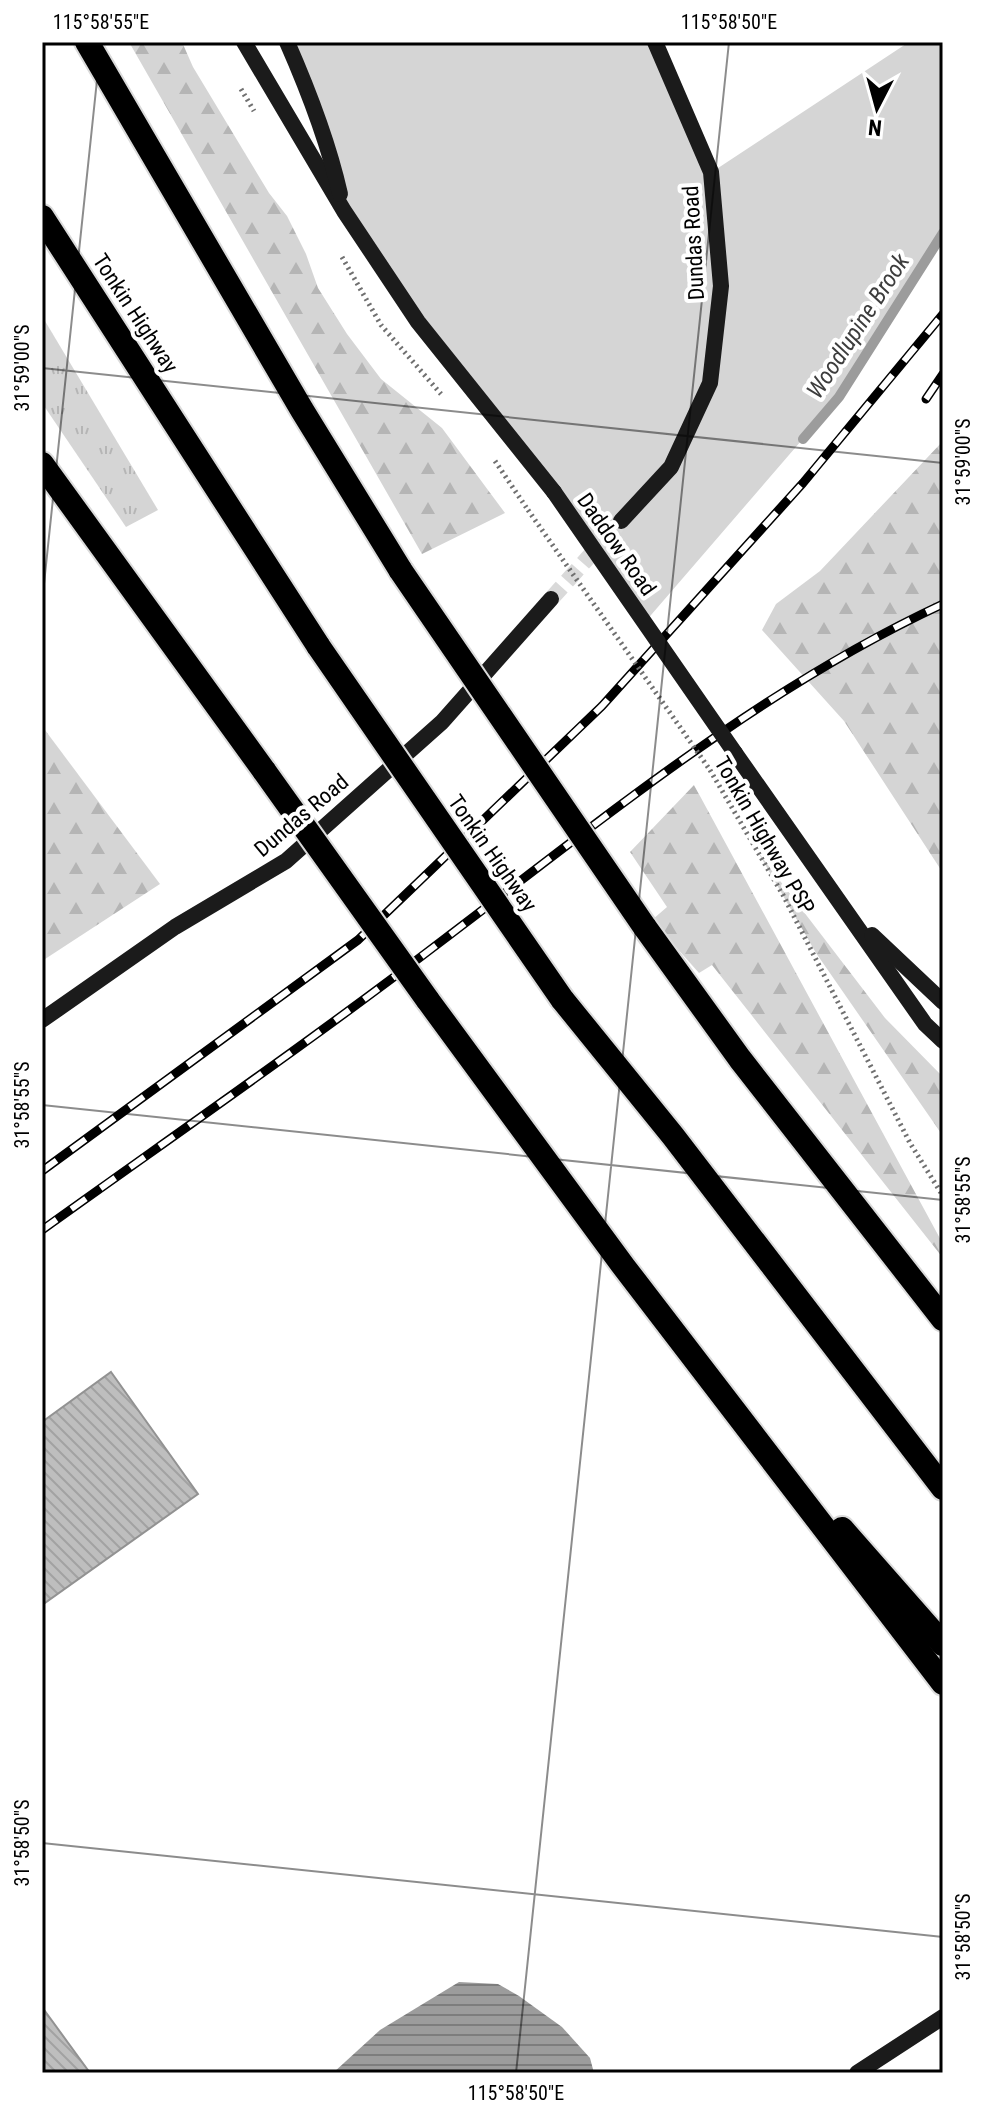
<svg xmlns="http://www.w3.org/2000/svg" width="985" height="2115" viewBox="0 0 985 2115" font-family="'Roboto Condensed',sans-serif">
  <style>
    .grass { fill: #d5d5d5 }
    .forest { fill: url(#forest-firs) }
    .park { fill: url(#park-tufts) }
    .water { fill: url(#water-rules) }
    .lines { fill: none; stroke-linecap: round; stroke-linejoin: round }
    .stream { stroke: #9c9c9c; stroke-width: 10 }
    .building { fill: url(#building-back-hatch); stroke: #929292; stroke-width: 2 }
    .secondary-tunnel { stroke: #d9d9d9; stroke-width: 16; stroke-dasharray: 16 8; stroke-linecap: butt }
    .motorway-casing { stroke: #dbdbdb; stroke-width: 28 }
    .path { stroke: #707070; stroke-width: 5; stroke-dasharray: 2 4; stroke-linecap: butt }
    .secondary { stroke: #1b1b1b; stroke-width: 16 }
    .motorway { stroke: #000; stroke-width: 24 }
    .rail-casing { stroke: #000; stroke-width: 9 }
    .rail { stroke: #fff; stroke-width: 6; stroke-dasharray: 18; stroke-linecap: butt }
    .motorway-bridge-casing { stroke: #dbdbdb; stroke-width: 28; stroke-linecap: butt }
    .path-bridge { stroke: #707070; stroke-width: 5; stroke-dasharray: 2 4; stroke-linecap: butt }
    .secondary-bridge { stroke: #1b1b1b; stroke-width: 16 }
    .motorway-bridge { stroke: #000; stroke-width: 24 }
    .ticks { fill: none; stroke: #000; stroke-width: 2; stroke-opacity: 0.45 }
    .labels { text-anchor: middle; stroke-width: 8; stroke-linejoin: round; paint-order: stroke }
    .street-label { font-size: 22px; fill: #000; stroke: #fff }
    .water-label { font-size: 24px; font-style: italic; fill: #3d3d3d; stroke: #fff }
    .neatline { fill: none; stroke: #000; stroke-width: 3 }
    .ticks-label { font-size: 20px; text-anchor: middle; fill: #000 }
  </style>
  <defs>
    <pattern id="forest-firs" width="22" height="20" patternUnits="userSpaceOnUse" patternTransform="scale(2)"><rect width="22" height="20" fill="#d5d5d5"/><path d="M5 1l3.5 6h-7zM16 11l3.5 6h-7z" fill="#b5b5b5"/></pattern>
    <pattern id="park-tufts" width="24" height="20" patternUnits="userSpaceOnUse" patternTransform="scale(2)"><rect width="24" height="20" fill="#d5d5d5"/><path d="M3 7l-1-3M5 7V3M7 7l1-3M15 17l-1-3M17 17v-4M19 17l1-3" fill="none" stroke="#b5b5b5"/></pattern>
    <pattern id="water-rules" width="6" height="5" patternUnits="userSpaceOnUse" patternTransform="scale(2)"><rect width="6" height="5" fill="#9c9c9c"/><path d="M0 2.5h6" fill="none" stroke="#7d7d7d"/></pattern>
    <pattern id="building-back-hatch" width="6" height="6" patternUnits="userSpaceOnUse" patternTransform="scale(2)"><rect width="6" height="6" fill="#bebebe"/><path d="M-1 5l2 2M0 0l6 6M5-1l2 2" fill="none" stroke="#a2a2a2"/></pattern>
  </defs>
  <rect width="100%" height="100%" fill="#fff"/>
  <path class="grass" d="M 287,42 L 655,42 L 712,172 L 909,42 L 943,42 L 943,233 L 839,397 L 645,622 L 344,211 Z"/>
  <g class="forest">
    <path d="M 129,42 L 182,42 L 193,67 L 269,193 L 287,216 L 306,254 L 318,288 L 347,334 L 381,379 L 442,428 L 505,513 L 422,554 Z"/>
    <path d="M 943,441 L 943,873 L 844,721 L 762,630 L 776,604 L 820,571 Z"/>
    <path d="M 42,726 L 160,884 L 42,961 Z"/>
    <path d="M 694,785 L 943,1244 L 943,1258 L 712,965 L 699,973 L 652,920 L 667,907 L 630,852 Z"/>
    <path d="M 758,852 L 885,1018 L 943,1077 L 943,1136 L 816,953 Z"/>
  </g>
  <path class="park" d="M 42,316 L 158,510 L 126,527 L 42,403 Z"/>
  <path class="water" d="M 459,1982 L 498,1984 L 519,1996 L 562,2027 L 590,2058 L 594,2073 L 333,2073 L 380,2030 Z"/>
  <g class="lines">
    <path class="stream" d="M 803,439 L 839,397 L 943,233"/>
  </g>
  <g class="building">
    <path d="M 111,1372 L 198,1494 L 42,1605 L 42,1422 Z"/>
    <path d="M 42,2007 L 90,2073 L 42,2073 Z"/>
  </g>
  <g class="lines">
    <path class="secondary-tunnel" d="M 551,599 L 621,521"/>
    <defs>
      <g id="motorway">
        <path d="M 87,42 L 302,410 L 401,571"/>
        <path d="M 42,217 L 319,647"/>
        <path d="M 42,464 L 265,772"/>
        <path d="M 644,926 L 740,1059 L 943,1319"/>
        <path d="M 427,999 L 624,1267 L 943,1683"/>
        <path d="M 562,999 L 673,1136 L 943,1488"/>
        <path d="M 842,1529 L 943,1644"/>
      </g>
    </defs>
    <use href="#motorway" class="motorway-casing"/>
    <g class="path">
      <path d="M 241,89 L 254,111"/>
      <path d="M 342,257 L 381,325 L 441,394"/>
      <path d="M 495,461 L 528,510"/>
      <path d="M 710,770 L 783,895 L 910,1143 L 943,1196"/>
    </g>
    <g class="secondary">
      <path d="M 244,42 L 344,211 L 418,322 L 554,492"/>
      <path d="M 287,42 C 309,92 328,141 340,194"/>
      <path d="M 621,521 L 671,467 L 710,383 L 721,286 L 711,172 L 655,42"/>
      <path d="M 735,753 L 925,1024 L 943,1041"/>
      <path d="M 872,935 L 943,1002"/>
      <path d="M 42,1020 L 175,927 L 286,861 L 442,722 L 551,599"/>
      <path d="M 857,2073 L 943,2017"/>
    </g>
    <use href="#motorway" class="motorway"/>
    <defs>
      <g id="rail">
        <path d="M 926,399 L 943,374"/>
        <path d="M 42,1171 L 358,940 L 602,706 L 803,483 L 943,314"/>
        <path d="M 42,1230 C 176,1134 312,1040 443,940 C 603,819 760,689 943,604"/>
      </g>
    </defs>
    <use href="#rail" class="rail-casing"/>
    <use href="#rail" class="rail"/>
    <defs>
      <g id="motorway-bridge">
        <path d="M 401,571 L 644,926"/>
        <path d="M 319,647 L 562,999"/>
        <path d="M 265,772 L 427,999"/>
      </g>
    </defs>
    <use href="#motorway-bridge" class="motorway-bridge-casing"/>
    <path class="path-bridge" d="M 528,510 L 710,770"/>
    <path class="secondary-bridge" d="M 554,492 L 735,753"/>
    <use href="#motorway-bridge" class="motorway-bridge"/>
  </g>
  <path class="ticks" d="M 42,368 L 943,463M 42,603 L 101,42M 42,1105 L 943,1200M 42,1843 L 943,1937M 516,2073 L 729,42"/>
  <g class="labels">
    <g class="street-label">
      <text transform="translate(693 243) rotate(-93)" y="8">Dundas Road</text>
      <text transform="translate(136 313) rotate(57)" y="8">Tonkin Highway</text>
      <text transform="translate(617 544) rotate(55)" y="8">Daddow Road</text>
      <text transform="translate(301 815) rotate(-40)" y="8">Dundas Road</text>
      <text transform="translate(765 835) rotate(60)" y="8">Tonkin Highway PSP</text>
      <text transform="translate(493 853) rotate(55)" y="8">Tonkin Highway</text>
    </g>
    <g class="water-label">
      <text transform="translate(858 326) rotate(-57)" y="8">Woodlupine Brook</text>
    </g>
  </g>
  <rect width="985" height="2115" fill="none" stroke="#ffffff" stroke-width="88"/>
  <g transform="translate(877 108) rotate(186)" stroke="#ffffff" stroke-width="6" paint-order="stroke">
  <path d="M0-6L14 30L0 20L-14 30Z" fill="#000000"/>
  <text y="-12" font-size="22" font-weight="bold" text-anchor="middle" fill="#000000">N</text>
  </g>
  <rect x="44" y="44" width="897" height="2027" class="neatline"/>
  <g class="ticks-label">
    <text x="101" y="29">115°58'55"E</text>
    <text x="729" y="29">115°58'50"E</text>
    <text transform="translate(22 368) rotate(-90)" y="7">31°59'00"S</text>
    <text transform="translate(963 462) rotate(-90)" y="7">31°59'00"S</text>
    <text transform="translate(22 1105) rotate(-90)" y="7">31°58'55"S</text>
    <text transform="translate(963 1200) rotate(-90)" y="7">31°58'55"S</text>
    <text transform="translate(22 1843) rotate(-90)" y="7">31°58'50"S</text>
    <text transform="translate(963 1937) rotate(-90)" y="7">31°58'50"S</text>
    <text x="516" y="2100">115°58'50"E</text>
  </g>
</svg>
